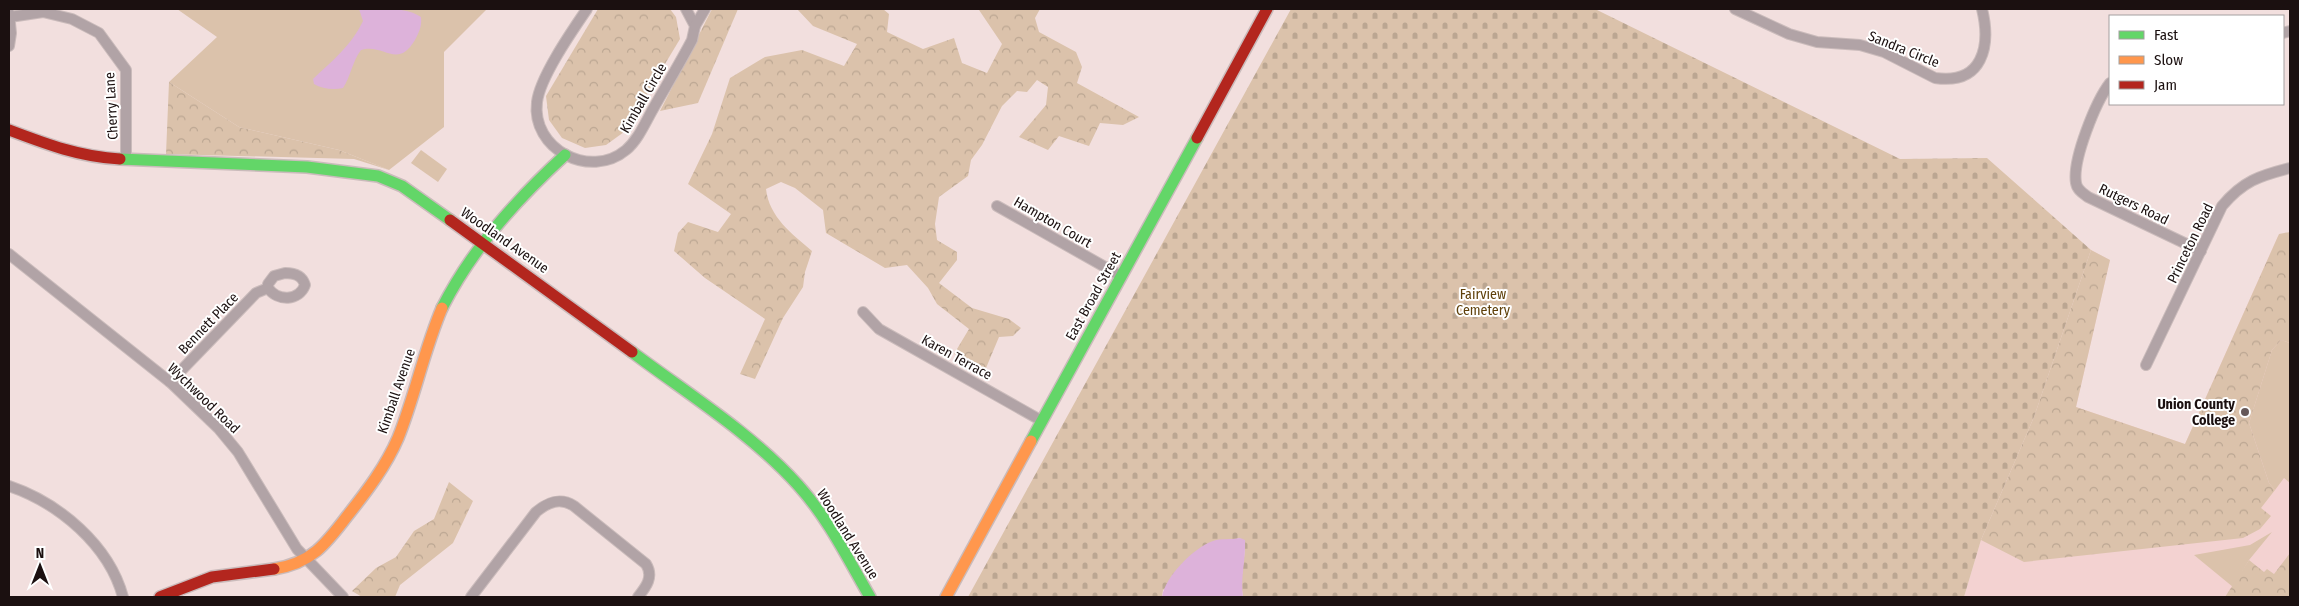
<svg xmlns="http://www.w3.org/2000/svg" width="2299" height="606" viewBox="0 0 2299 606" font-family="'Fira Sans Condensed',sans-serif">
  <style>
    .built { fill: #f3d2d1 }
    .grass { fill: #dbc2ab }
    .forest { fill: url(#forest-crowns) }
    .cemetery { fill: url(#cemetery-stones) }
    .water { fill: #ddb2da }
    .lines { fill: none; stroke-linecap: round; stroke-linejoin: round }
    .street-casing { stroke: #cabbbb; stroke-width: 12 }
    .fast-casing { stroke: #cabbbb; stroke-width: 14 }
    .slow-casing { stroke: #cabbbb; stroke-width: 14 }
    .jam-casing { stroke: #cabbbb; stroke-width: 14 }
    .street { stroke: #b1a3a6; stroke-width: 10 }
    .fast { stroke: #63d668; stroke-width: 11 }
    .slow { stroke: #ff974d; stroke-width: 11 }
    .jam { stroke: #b3261e; stroke-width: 11 }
    .poi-dot { fill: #665858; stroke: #fff; stroke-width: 2 }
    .labels { text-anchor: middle; stroke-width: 4; stroke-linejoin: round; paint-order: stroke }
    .street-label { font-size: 14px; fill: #1b1010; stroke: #fff }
    .park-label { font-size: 14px; fill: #5f400a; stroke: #fff }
    .poi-label { font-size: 14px; font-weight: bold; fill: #1b1010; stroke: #fff; text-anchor: end }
  </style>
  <defs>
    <pattern id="forest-crowns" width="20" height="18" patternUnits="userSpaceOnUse" patternTransform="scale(1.25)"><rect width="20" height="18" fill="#dbc2ab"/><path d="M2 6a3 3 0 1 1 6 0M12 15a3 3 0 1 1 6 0" fill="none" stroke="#bba692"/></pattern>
    <pattern id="cemetery-stones" width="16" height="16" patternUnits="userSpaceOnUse" patternTransform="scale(1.25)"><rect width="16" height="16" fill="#dbc2ab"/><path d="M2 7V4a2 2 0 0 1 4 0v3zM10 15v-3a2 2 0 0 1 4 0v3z" fill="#bba692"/></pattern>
  </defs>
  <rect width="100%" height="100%" fill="#f2dfde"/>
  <path class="built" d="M 2290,234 L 2290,597 L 1964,597 L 1981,540 L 2034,417 L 2091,250 L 2110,260 L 2076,407 L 2185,444 L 2278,236 Z"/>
  <g class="grass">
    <path d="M 177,9 L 487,9 L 444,52 L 444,127 L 389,170 L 339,150 L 239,127 L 169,82 L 217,37 Z"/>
    <path d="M 421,150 L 447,169 L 438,182 L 411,163 Z"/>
    <path d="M 2281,340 L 2290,343 L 2290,483 L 2284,478 L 2275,490 L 2269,483 L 2249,423 L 2272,350 Z"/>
    <path d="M 2272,532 L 2249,560 L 2233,587 L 2194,555 L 2250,545 Z"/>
  </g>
  <g class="forest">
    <path d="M 598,9 L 670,9 L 676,17 L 680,39 L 624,132 L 606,145 L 585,148 L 562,138 L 549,120 L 546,96 Z"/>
    <path d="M 712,9 L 738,9 L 698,103 L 660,111 Z"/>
    <path d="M 797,9 L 883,9 L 889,14 L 887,32 L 923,49 L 954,38 L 962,63 L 987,73 L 1002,44 L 979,10 L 980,9 L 1040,9 L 1035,18 L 1039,32 L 1076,52 L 1082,67 L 1077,83 L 1139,117 L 1123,125 L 1100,123 L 1089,146 L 1059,136 L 1048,150 L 1019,137 L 1046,105 L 1048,87 L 1037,80 L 1027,92 L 1017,91 L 1002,106 L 982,145 L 971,160 L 968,176 L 939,197 L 935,224 L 937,240 L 957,252 L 957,260 L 939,283 L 972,308 L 1009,319 L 1021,328 L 1013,336 L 999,337 L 986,368 L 954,354 L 969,329 L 937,304 L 928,288 L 907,265 L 885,268 L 826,233 L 823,210 L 795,188 L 781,182 L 766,189 C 769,217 792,234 812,251 L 805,272 L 803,287 L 783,318 L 755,379 L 740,374 L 765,319 L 705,278 L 674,251 L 678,233 L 688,222 L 718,232 L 731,214 L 688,184 L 712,134 L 730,78 L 765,57 L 802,50 L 844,66 L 857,44 L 813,26 Z"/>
    <path d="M 169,82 L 239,127 L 339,150 L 389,170 L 354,159 L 166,154 Z"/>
    <path d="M 2290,232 L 2290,343 L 2281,340 L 2272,350 L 2249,423 L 2269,483 L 2275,490 L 2261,508 L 2271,516 L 2260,529 L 2243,538 L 2024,562 L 1981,540 L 2034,417 L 2091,250 L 2110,260 L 2076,407 L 2185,444 L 2279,234 Z"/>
    <path d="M 449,482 L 473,501 L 453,543 L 400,585 L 395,597 L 362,597 L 352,591 L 376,568 L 396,557 L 414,531 L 434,519 Z"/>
    <path d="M 2290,553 L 2290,597 L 2225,597 L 2249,560 L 2264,572 L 2267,569 L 2274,574 Z"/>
  </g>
  <path class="cemetery" d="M 1291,9 L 1595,9 L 1900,159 L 1987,158 L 2091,250 L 2034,417 L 1981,540 L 1964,597 L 1243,597 L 1241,583 L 1245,549 L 1240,538 L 1233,540 L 1163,590 L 1162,597 L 968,597 Z"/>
  <g class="water">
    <path d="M 359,9 C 377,9 406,6 421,17 C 422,27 419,32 415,40 C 397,70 384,43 361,50 C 352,62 351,76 343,88 C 334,90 322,89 314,84 L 313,79 C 333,60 351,46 363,21 Z"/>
    <path d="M 1240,538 L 1245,540 C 1246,559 1240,578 1243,597 L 1162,597 C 1165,577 1193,548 1213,541 C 1221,538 1231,540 1240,538 Z"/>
  </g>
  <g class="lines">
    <defs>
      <g id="street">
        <path d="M 587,9 C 572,31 540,77 537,102 C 531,149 590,180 626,150 C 638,140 645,123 653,109 C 666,86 680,63 692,40 L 695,26 L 686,9"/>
        <path d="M 1735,9 L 1789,34 L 1817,42 L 1860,45 L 1884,52 L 1935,78 C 1983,85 1991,46 1982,9"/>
        <path d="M 9,13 L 11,33 L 9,46"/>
        <path d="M 10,17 L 43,12 L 72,19 L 99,33 L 126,70 L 126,160"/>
        <path d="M 695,26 L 705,9"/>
        <path d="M 2283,33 L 2290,31"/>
        <path d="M 2110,83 C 2096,101 2072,160 2076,183 C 2077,190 2083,193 2088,197 L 2201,251"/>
        <path d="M 997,206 L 1121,276"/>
        <path d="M 9,254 L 170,382 L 219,429 L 238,452 L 297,549 L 343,597"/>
        <path d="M 285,273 C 294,273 302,275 305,285 C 299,301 278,302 268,288 L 268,284 L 274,276 Z"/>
        <path d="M 863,312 L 879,329 L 1042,421"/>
        <path d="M 2146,365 L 2222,206 C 2243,181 2259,176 2290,168"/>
        <path d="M 170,382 L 256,293 L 268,288"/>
        <path d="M 9,486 C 59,503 109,545 123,597"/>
        <path d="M 471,597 L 536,512 C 548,502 560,497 574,506 L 646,564 C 654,577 646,587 638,597"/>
      </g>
      <g id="fast">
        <path d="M 120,159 L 307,167 L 378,176 L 402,186 L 450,220"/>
        <path d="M 442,308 C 472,249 516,200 565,155"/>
        <path d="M 632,352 C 688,394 751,433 798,485 C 828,518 848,559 870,597"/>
        <path d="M 1031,441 L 1197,138"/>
      </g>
      <g id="slow">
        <path d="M 274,569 C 312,563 326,544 348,515 C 367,491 386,466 398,438 C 415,396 424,350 442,308"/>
        <path d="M 946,597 L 1031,441"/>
      </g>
      <g id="jam">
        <path d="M 9,130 C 46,144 80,157 120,159"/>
        <path d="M 1197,138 L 1267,9"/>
        <path d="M 450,220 L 632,352"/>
        <path d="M 160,597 L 212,577 L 274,569"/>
      </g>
    </defs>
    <use href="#street" class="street-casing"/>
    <use href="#fast" class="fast-casing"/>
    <use href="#slow" class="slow-casing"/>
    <use href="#jam" class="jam-casing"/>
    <use href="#street" class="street"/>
    <use href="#fast" class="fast"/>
    <use href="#slow" class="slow"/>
    <use href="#jam" class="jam"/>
  </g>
  <circle class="poi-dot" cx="2245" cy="412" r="5"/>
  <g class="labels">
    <g class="street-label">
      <text transform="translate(1904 49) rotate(22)" y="5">Sandra Circle</text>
      <text transform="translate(643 98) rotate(-60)" y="5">Kimball Circle</text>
      <text transform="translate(111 106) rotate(-93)" y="5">Cherry Lane</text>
      <text transform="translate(2134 204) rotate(26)" y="5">Rutgers Road</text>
      <text transform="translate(1053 222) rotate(30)" y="5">Hampton Court</text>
      <text transform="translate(505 240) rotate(35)" y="5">Woodland Avenue</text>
      <text transform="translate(2190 243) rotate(-64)" y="5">Princeton Road</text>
      <text transform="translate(1093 296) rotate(-61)" y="5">East Broad Street</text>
      <text transform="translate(208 323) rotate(-46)" y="5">Bennett Place</text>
      <text transform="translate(957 357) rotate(29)" y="5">Karen Terrace</text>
      <text transform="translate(396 391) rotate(-71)" y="5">Kimball Avenue</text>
      <text transform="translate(204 398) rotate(44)" y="5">Wychwood Road</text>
      <text transform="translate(848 534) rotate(58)" y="5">Woodland Avenue</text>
    </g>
    <g class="park-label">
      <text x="1483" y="299">Fairview<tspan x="1483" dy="16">Cemetery</tspan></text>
    </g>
    <g class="poi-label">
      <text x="2235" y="409">Union County<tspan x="2235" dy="16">College</tspan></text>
    </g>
  </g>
  <rect width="2299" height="606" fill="none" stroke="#1b1010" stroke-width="20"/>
  <rect x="2109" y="15" width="175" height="90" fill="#ffffff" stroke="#a49f9f"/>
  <rect x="2119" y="31" width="25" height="8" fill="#63d668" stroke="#a49f9f"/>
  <text x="2154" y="40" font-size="15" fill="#1b1010">Fast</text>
  <rect x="2119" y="56" width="25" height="8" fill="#ff974d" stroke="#a49f9f"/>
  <text x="2154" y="65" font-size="15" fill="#1b1010">Slow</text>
  <rect x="2119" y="81" width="25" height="8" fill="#b3261e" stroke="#a49f9f"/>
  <text x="2154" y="90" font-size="15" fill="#1b1010">Jam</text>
  <g transform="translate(40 566)" stroke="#ffffff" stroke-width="4" paint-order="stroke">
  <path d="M0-4L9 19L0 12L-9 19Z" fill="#1b1010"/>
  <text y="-8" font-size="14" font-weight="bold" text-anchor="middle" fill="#1b1010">N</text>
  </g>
</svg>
